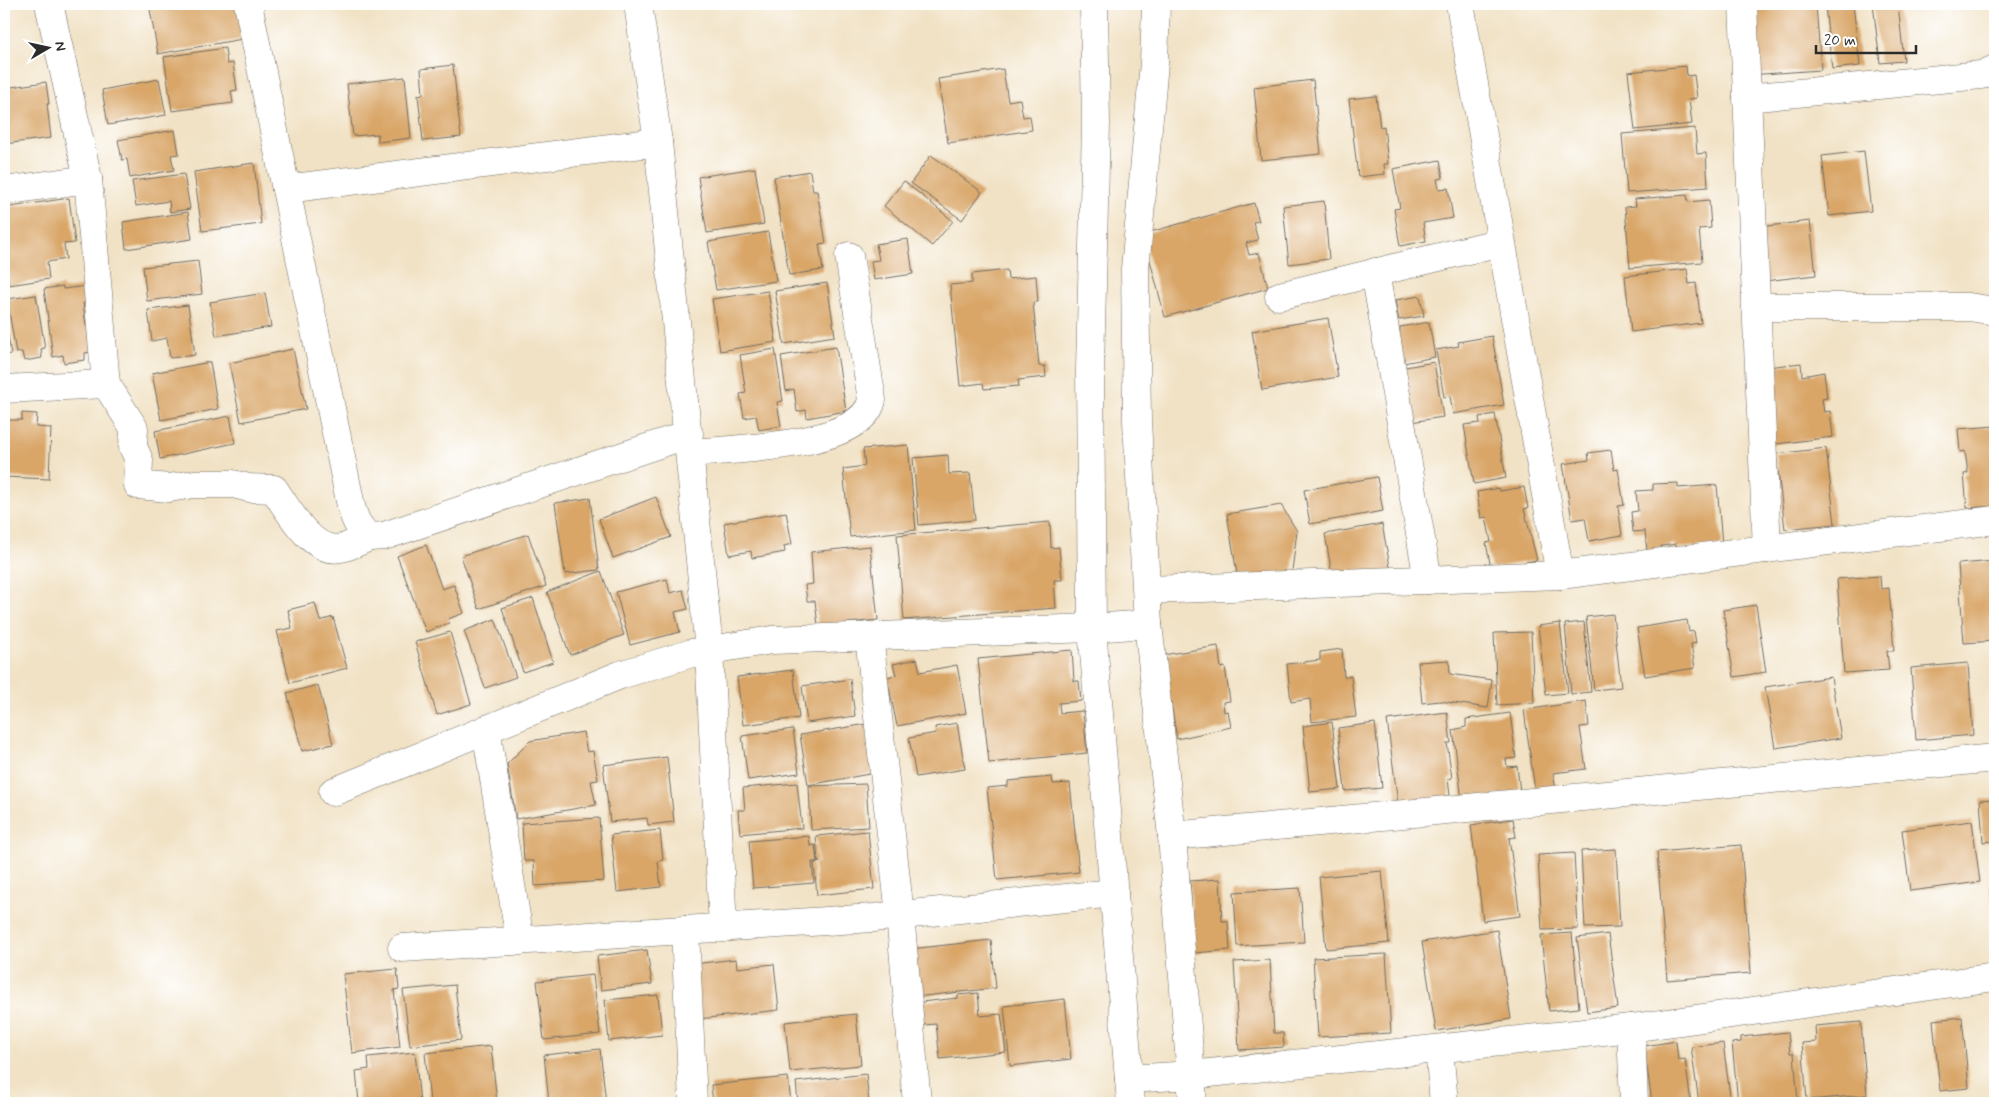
<svg xmlns="http://www.w3.org/2000/svg" width="1999" height="1107" viewBox="0 0 1999 1107" font-family="Mynerve,sans-serif">
  <style>
    .building { fill: #d9a667 }
    .lines { fill: none; stroke-linecap: round; stroke-linejoin: round }
    .street-casing { stroke: #706b61; stroke-width: 29 }
    .secondary-casing { stroke: #706b61; stroke-width: 29 }
    .street { stroke: #fff; stroke-width: 28 }
    .secondary { stroke: #fff; stroke-width: 28 }
  </style>
  <rect width="100%" height="100%" fill="#fff"/>
  <filter id="ink" filterUnits="userSpaceOnUse"><feTurbulence type="fractalNoise" baseFrequency=".02" numOctaves="2"/><feDisplacementMap in="SourceGraphic" scale="10" xChannelSelector="R" yChannelSelector="G"/><feConvolveMatrix kernelMatrix="1 2 1 2 8 2 1 2 1" color-interpolation-filters="sRGB"/></filter>
  <filter id="wash" filterUnits="userSpaceOnUse"><feTurbulence type="fractalNoise" baseFrequency=".0096" numOctaves="4" result="noise"/><feDisplacementMap in="SourceGraphic" scale="20" xChannelSelector="R" yChannelSelector="G"/><feGaussianBlur stdDeviation="1.12" result="paint"/><feColorMatrix in="noise" values="0 0 0 0 0 0 0 0 0 0 0 0 0 0 0 0 0 1.4 0 .05"/><feComposite in="paint" operator="in"/></filter>
  <g filter="url(#wash)">
    <rect width="100%" height="100%" fill="#f1e2c5"/>
    <g id="blocks">
      <g class="building">
        <path d="M 149,4 L 242,4 L 248,38 L 158,54 Z"/>
        <path d="M 1816,4 L 1821,70 L 1748,75 L 1743,9 Z"/>
        <path d="M 1853,4 L 1860,66 L 1832,69 L 1825,6 Z"/>
        <path d="M 1873,4 L 1898,4 L 1904,61 L 1880,63 Z"/>
        <path d="M 225,48 L 227,64 L 233,63 L 237,90 L 231,91 L 233,103 L 172,111 L 164,57 Z"/>
        <path d="M 453,65 L 461,137 L 423,141 L 418,95 L 423,94 L 421,69 Z"/>
        <path d="M 1686,66 L 1687,76 L 1694,75 L 1697,98 L 1689,99 L 1692,124 L 1635,130 L 1628,72 Z"/>
        <path d="M 1003,69 L 1008,101 L 1020,99 L 1023,117 L 1030,116 L 1032,130 L 948,143 L 938,79 Z"/>
        <path d="M 405,77 L 411,138 L 378,142 L 378,134 L 353,136 L 347,84 Z"/>
        <path d="M 159,79 L 166,115 L 108,125 L 102,90 Z"/>
        <path d="M 1313,80 L 1321,154 L 1261,160 L 1254,87 Z"/>
        <path d="M 46,82 L 49,104 L 47,104 L 51,138 L 4,144 L 4,88 Z"/>
        <path d="M 1376,96 L 1380,127 L 1384,126 L 1388,164 L 1384,164 L 1385,174 L 1358,177 L 1349,99 Z"/>
        <path d="M 1695,128 L 1697,154 L 1706,153 L 1708,187 L 1627,193 L 1622,134 Z"/>
        <path d="M 175,130 L 179,154 L 171,155 L 174,170 L 130,178 L 127,159 L 122,160 L 118,140 Z"/>
        <path d="M 1864,151 L 1871,211 L 1829,216 L 1822,156 Z"/>
        <path d="M 931,155 L 982,192 L 962,220 L 911,183 Z"/>
        <path d="M 1440,160 L 1443,178 L 1437,179 L 1439,189 L 1448,188 L 1453,218 L 1423,223 L 1426,241 L 1400,246 L 1394,209 L 1400,208 L 1393,169 Z"/>
        <path d="M 254,163 L 261,224 L 202,231 L 194,172 Z"/>
        <path d="M 755,168 L 764,224 L 707,233 L 698,177 Z"/>
        <path d="M 810,171 L 813,191 L 817,191 L 826,243 L 819,244 L 823,270 L 789,275 L 774,177 Z"/>
        <path d="M 184,174 L 190,209 L 170,212 L 169,201 L 136,206 L 132,181 Z"/>
        <path d="M 904,181 L 953,221 L 932,246 L 884,206 Z"/>
        <path d="M 1687,195 L 1688,202 L 1709,200 L 1711,228 L 1699,229 L 1702,262 L 1630,268 L 1625,207 L 1636,206 L 1635,199 Z"/>
        <path d="M 69,198 L 75,243 L 64,244 L 66,259 L 47,262 L 49,279 L 9,285 L 4,251 L 4,208 Z"/>
        <path d="M 1324,201 L 1329,259 L 1289,264 L 1283,206 Z"/>
        <path d="M 1254,203 L 1259,221 L 1253,222 L 1258,240 L 1246,243 L 1249,255 L 1259,253 L 1268,288 L 1165,317 L 1143,234 Z"/>
        <path d="M 188,212 L 192,239 L 126,249 L 123,222 Z"/>
        <path d="M 1810,221 L 1816,275 L 1765,281 L 1759,227 Z"/>
        <path d="M 768,232 L 776,281 L 716,290 L 708,242 Z"/>
        <path d="M 908,239 L 913,274 L 874,280 L 871,261 L 879,260 L 876,244 Z"/>
        <path d="M 198,261 L 202,294 L 147,301 L 143,267 Z"/>
        <path d="M 1687,269 L 1689,284 L 1696,283 L 1701,323 L 1631,332 L 1625,276 Z"/>
        <path d="M 1007,270 L 1008,279 L 1036,276 L 1038,302 L 1033,302 L 1039,366 L 1045,366 L 1046,377 L 1018,380 L 1019,386 L 984,389 L 983,383 L 960,386 L 950,285 L 972,283 L 972,274 Z"/>
        <path d="M 827,283 L 835,336 L 784,344 L 775,291 Z"/>
        <path d="M 63,286 L 63,289 L 87,286 L 89,302 L 83,303 L 86,326 L 92,325 L 96,351 L 85,353 L 85,360 L 64,363 L 63,355 L 53,357 L 44,289 Z"/>
        <path d="M 768,291 L 776,342 L 720,351 L 712,299 Z"/>
        <path d="M 265,293 L 271,327 L 216,336 L 210,302 Z"/>
        <path d="M 36,295 L 45,348 L 41,349 L 42,358 L 24,361 L 22,352 L 16,353 L 7,299 Z"/>
        <path d="M 1420,296 L 1424,316 L 1399,320 L 1395,300 Z"/>
        <path d="M 188,305 L 195,355 L 170,358 L 167,338 L 152,341 L 148,310 Z"/>
        <path d="M 4,310 L 11,354 L 4,355 Z"/>
        <path d="M 1328,318 L 1338,377 L 1262,390 L 1252,331 Z"/>
        <path d="M 1429,322 L 1435,357 L 1393,365 L 1388,334 L 1400,332 L 1400,327 Z"/>
        <path d="M 1492,336 L 1504,405 L 1453,414 L 1450,396 L 1444,397 L 1436,350 L 1459,346 L 1458,342 Z"/>
        <path d="M 836,347 L 846,411 L 807,418 L 806,410 L 797,412 L 794,389 L 786,391 L 781,356 Z"/>
        <path d="M 293,349 L 306,409 L 241,422 L 229,363 Z"/>
        <path d="M 775,349 L 783,401 L 777,402 L 781,426 L 759,430 L 756,416 L 744,418 L 740,394 L 746,393 L 740,355 Z"/>
        <path d="M 210,362 L 218,409 L 161,420 L 152,373 Z"/>
        <path d="M 1434,362 L 1443,417 L 1411,422 L 1394,369 Z"/>
        <path d="M 1801,363 L 1802,376 L 1824,372 L 1827,398 L 1822,399 L 1824,412 L 1830,411 L 1833,437 L 1768,445 L 1759,368 Z"/>
        <path d="M 22,413 L 37,414 L 36,427 L 51,428 L 49,479 L 4,477 L 4,420 L 22,420 Z"/>
        <path d="M 1495,414 L 1506,478 L 1474,484 L 1464,425 L 1480,423 L 1479,417 Z"/>
        <path d="M 230,416 L 235,443 L 160,459 L 155,431 Z"/>
        <path d="M 1995,426 L 1995,506 L 1967,508 L 1964,474 L 1968,473 L 1965,451 L 1960,452 L 1958,429 Z"/>
        <path d="M 908,445 L 916,530 L 850,537 L 843,469 L 865,466 L 863,449 Z"/>
        <path d="M 1826,448 L 1835,524 L 1785,529 L 1776,454 Z"/>
        <path d="M 1611,450 L 1614,470 L 1618,469 L 1624,505 L 1618,506 L 1622,535 L 1589,541 L 1585,518 L 1572,520 L 1563,464 L 1589,460 L 1588,453 Z"/>
        <path d="M 948,455 L 949,474 L 970,473 L 975,520 L 919,525 L 913,458 Z"/>
        <path d="M 1377,477 L 1383,511 L 1310,524 L 1304,490 Z"/>
        <path d="M 1678,483 L 1678,488 L 1717,485 L 1722,545 L 1676,548 L 1676,544 L 1661,546 L 1662,549 L 1647,551 L 1645,531 L 1633,532 L 1631,512 L 1638,511 L 1636,491 L 1653,490 L 1653,484 Z"/>
        <path d="M 1524,487 L 1528,508 L 1524,509 L 1537,560 L 1491,568 L 1486,543 L 1491,542 L 1486,517 L 1481,518 L 1477,492 L 1499,488 L 1500,491 Z"/>
        <path d="M 656,497 L 671,537 L 613,558 L 599,519 Z"/>
        <path d="M 590,498 L 599,570 L 565,574 L 555,503 Z"/>
        <path d="M 1281,505 L 1297,531 L 1292,571 L 1238,580 L 1227,514 Z"/>
        <path d="M 786,512 L 792,544 L 784,546 L 785,552 L 752,558 L 751,551 L 729,555 L 724,523 Z"/>
        <path d="M 1050,522 L 1051,548 L 1059,547 L 1062,580 L 1054,580 L 1056,608 L 904,620 L 897,535 Z"/>
        <path d="M 1382,524 L 1391,572 L 1333,581 L 1325,534 Z"/>
        <path d="M 528,534 L 546,586 L 479,609 L 461,556 Z"/>
        <path d="M 426,545 L 442,589 L 454,585 L 464,613 L 448,619 L 449,623 L 426,632 L 397,556 Z"/>
        <path d="M 870,546 L 878,620 L 818,626 L 815,601 L 807,601 L 805,585 L 813,584 L 811,552 Z"/>
        <path d="M 1995,561 L 1995,641 L 1964,643 L 1958,564 Z"/>
        <path d="M 601,571 L 624,635 L 570,655 L 547,592 Z"/>
        <path d="M 1880,576 L 1881,589 L 1889,588 L 1894,651 L 1887,651 L 1889,670 L 1844,673 L 1837,579 Z"/>
        <path d="M 667,579 L 670,593 L 683,590 L 688,609 L 675,612 L 680,632 L 630,645 L 616,592 Z"/>
        <path d="M 533,598 L 553,662 L 523,672 L 502,608 Z"/>
        <path d="M 315,603 L 320,621 L 333,617 L 347,668 L 290,683 L 277,631 L 292,628 L 288,610 Z"/>
        <path d="M 1756,605 L 1766,672 L 1734,677 L 1723,610 Z"/>
        <path d="M 1613,614 L 1621,687 L 1594,690 L 1586,617 Z"/>
        <path d="M 495,619 L 516,677 L 485,688 L 464,631 Z"/>
        <path d="M 1687,620 L 1689,632 L 1694,631 L 1696,643 L 1691,644 L 1695,668 L 1645,676 L 1637,628 Z"/>
        <path d="M 1584,622 L 1591,692 L 1571,694 L 1565,624 Z"/>
        <path d="M 1560,623 L 1568,693 L 1546,695 L 1538,626 Z"/>
        <path d="M 450,632 L 471,704 L 437,715 L 415,642 Z"/>
        <path d="M 1531,632 L 1534,703 L 1497,705 L 1494,633 Z"/>
        <path d="M 1218,646 L 1221,668 L 1225,667 L 1230,701 L 1223,702 L 1224,712 L 1228,711 L 1231,727 L 1177,739 L 1163,655 Z"/>
        <path d="M 1342,649 L 1344,677 L 1351,676 L 1356,717 L 1312,722 L 1310,699 L 1291,702 L 1287,664 L 1320,660 L 1320,652 Z"/>
        <path d="M 1072,650 L 1074,681 L 1079,681 L 1081,701 L 1059,703 L 1060,713 L 1083,711 L 1087,753 L 989,763 L 978,659 Z"/>
        <path d="M 917,659 L 920,672 L 957,665 L 966,713 L 897,726 L 887,677 L 896,675 L 893,664 Z"/>
        <path d="M 1449,660 L 1450,674 L 1492,680 L 1488,708 L 1440,701 L 1422,703 L 1418,662 Z"/>
        <path d="M 1968,663 L 1973,735 L 1916,740 L 1911,668 Z"/>
        <path d="M 793,670 L 799,718 L 743,725 L 737,677 Z"/>
        <path d="M 1831,677 L 1841,738 L 1775,748 L 1765,687 Z"/>
        <path d="M 850,679 L 855,716 L 807,723 L 802,686 Z"/>
        <path d="M 318,685 L 333,744 L 302,751 L 287,693 Z"/>
        <path d="M 1586,701 L 1589,726 L 1580,727 L 1586,769 L 1553,773 L 1557,795 L 1536,798 L 1524,710 Z"/>
        <path d="M 1447,712 L 1451,743 L 1447,743 L 1452,778 L 1448,779 L 1451,804 L 1399,811 L 1387,720 Z"/>
        <path d="M 1510,713 L 1516,758 L 1506,759 L 1507,767 L 1517,766 L 1520,792 L 1462,800 L 1453,730 L 1466,727 L 1466,719 Z"/>
        <path d="M 1332,722 L 1340,789 L 1310,792 L 1303,726 Z"/>
        <path d="M 957,723 L 965,769 L 916,777 L 909,738 L 936,733 L 935,727 Z"/>
        <path d="M 1375,723 L 1382,788 L 1345,791 L 1338,728 Z"/>
        <path d="M 867,724 L 875,773 L 808,785 L 800,735 Z"/>
        <path d="M 793,729 L 799,773 L 748,780 L 742,736 Z"/>
        <path d="M 583,732 L 587,752 L 593,751 L 598,780 L 591,781 L 596,805 L 516,819 L 507,764 L 530,741 Z"/>
        <path d="M 667,757 L 674,822 L 648,825 L 647,818 L 610,822 L 603,765 Z"/>
        <path d="M 1052,777 L 1053,784 L 1070,783 L 1079,872 L 997,880 L 987,788 L 1008,786 L 1008,781 Z"/>
        <path d="M 797,783 L 802,828 L 740,834 L 738,810 L 745,810 L 743,788 Z"/>
        <path d="M 866,784 L 869,827 L 811,830 L 809,786 Z"/>
        <path d="M 1995,799 L 1995,841 L 1983,842 L 1980,800 Z"/>
        <path d="M 599,818 L 604,881 L 535,886 L 534,861 L 524,861 L 522,823 Z"/>
        <path d="M 1513,819 L 1516,837 L 1509,838 L 1520,916 L 1483,921 L 1471,825 Z"/>
        <path d="M 1972,821 L 1980,882 L 1910,891 L 1902,830 Z"/>
        <path d="M 660,830 L 663,860 L 658,861 L 661,887 L 617,892 L 611,835 Z"/>
        <path d="M 868,831 L 874,889 L 817,895 L 814,863 L 820,862 L 818,862 L 816,836 Z"/>
        <path d="M 809,836 L 810,846 L 815,845 L 817,862 L 812,862 L 814,883 L 753,888 L 749,841 Z"/>
        <path d="M 1741,845 L 1751,973 L 1667,980 L 1657,852 Z"/>
        <path d="M 1616,849 L 1620,927 L 1585,928 L 1581,851 Z"/>
        <path d="M 1574,853 L 1578,929 L 1542,930 L 1538,855 Z"/>
        <path d="M 1382,871 L 1389,943 L 1326,949 L 1319,877 Z"/>
        <path d="M 1220,879 L 1222,921 L 1228,921 L 1230,950 L 1194,953 L 1190,881 Z"/>
        <path d="M 1995,883 L 1995,918 L 1994,919 L 1990,884 Z"/>
        <path d="M 1300,888 L 1304,942 L 1237,946 L 1234,892 Z"/>
        <path d="M 1497,930 L 1511,1019 L 1436,1031 L 1422,942 Z"/>
        <path d="M 1572,933 L 1579,1008 L 1549,1011 L 1541,935 Z"/>
        <path d="M 1608,934 L 1618,1008 L 1587,1012 L 1577,938 Z"/>
        <path d="M 991,940 L 996,988 L 915,997 L 910,949 Z"/>
        <path d="M 647,950 L 652,984 L 601,990 L 597,956 Z"/>
        <path d="M 1386,954 L 1391,1033 L 1318,1037 L 1313,958 Z"/>
        <path d="M 736,959 L 737,968 L 774,964 L 779,1010 L 699,1019 L 693,964 Z"/>
        <path d="M 1270,960 L 1274,1033 L 1283,1033 L 1284,1047 L 1239,1050 L 1234,962 Z"/>
        <path d="M 397,969 L 399,989 L 394,990 L 400,1047 L 352,1053 L 343,974 Z"/>
        <path d="M 593,975 L 600,1034 L 544,1040 L 537,981 Z"/>
        <path d="M 455,985 L 461,1040 L 410,1046 L 403,990 Z"/>
        <path d="M 978,993 L 980,1016 L 1001,1014 L 1006,1052 L 940,1059 L 936,1024 L 924,1025 L 921,1002 L 958,998 L 958,995 Z"/>
        <path d="M 658,995 L 662,1035 L 609,1041 L 605,1000 Z"/>
        <path d="M 1065,999 L 1071,1059 L 1010,1066 L 1004,1006 Z"/>
        <path d="M 856,1014 L 861,1065 L 790,1072 L 785,1022 Z"/>
        <path d="M 1962,1017 L 1969,1088 L 1940,1091 L 1933,1020 Z"/>
        <path d="M 1861,1022 L 1867,1095 L 1807,1100 L 1802,1043 L 1816,1042 L 1815,1026 Z"/>
        <path d="M 1788,1032 L 1790,1053 L 1794,1053 L 1798,1103 L 1738,1103 L 1732,1043 L 1741,1042 L 1741,1037 Z"/>
        <path d="M 1676,1041 L 1678,1060 L 1685,1059 L 1691,1103 L 1652,1103 L 1644,1046 Z"/>
        <path d="M 1723,1043 L 1731,1103 L 1699,1103 L 1691,1047 Z"/>
        <path d="M 491,1046 L 497,1103 L 430,1103 L 425,1053 Z"/>
        <path d="M 600,1049 L 606,1103 L 549,1103 L 544,1055 Z"/>
        <path d="M 415,1052 L 420,1103 L 359,1103 L 356,1071 L 369,1069 L 368,1057 Z"/>
        <path d="M 866,1074 L 869,1103 L 798,1103 L 796,1082 Z"/>
        <path d="M 788,1077 L 791,1103 L 713,1103 L 711,1085 Z"/>
      </g>
    </g>
  </g>
  <g filter="url(#ink)">
    <use href="#blocks" fill-opacity="0" stroke="#706b61" stroke-width="1"/>
    <g class="lines">
      <defs>
        <g id="street">
          <path d="M 49,4 L 88,179 L 106,384 L 134,428 L 133,447 L 139,460 L 138,485 L 169,488 L 194,484 L 233,484 L 249,488 L 274,489 C 288,509 312,555 341,548 C 351,546 361,540 370,537"/>
          <path d="M 248,4 L 351,506 C 355,520 358,528 370,537 L 384,536 L 689,434"/>
          <path d="M 638,4 L 658,142 L 709,650 L 723,928"/>
          <path d="M 1460,4 L 1560,575"/>
          <path d="M 1743,4 L 1767,549"/>
          <path d="M 1747,98 L 1981,75 L 1995,69"/>
          <path d="M 286,189 L 658,142"/>
          <path d="M 4,191 L 88,179"/>
          <path d="M 1375,272 L 1428,580"/>
          <path d="M 1279,296 L 1501,242"/>
          <path d="M 1756,307 L 1969,307 L 1995,311"/>
          <path d="M 4,389 L 106,384"/>
          <path d="M 690,453 C 732,449 862,448 872,400 L 849,256"/>
          <path d="M 1148,590 L 1560,575 L 1995,520"/>
          <path d="M 869,636 L 900,915 L 917,1103"/>
          <path d="M 486,729 L 520,941"/>
          <path d="M 333,792 L 620,675 L 692,653 L 772,640 L 1092,628 L 1148,624"/>
          <path d="M 1172,836 L 1995,758"/>
          <path d="M 685,930 L 693,1103"/>
          <path d="M 402,948 L 873,918 L 1114,893"/>
          <path d="M 1631,1028 L 1634,1103"/>
          <path d="M 1439,1049 L 1444,1103"/>
          <path d="M 1129,1079 L 1191,1075 L 1631,1028 L 1995,977"/>
        </g>
        <g id="secondary">
          <path d="M 1094,4 L 1096,124 L 1090,369 L 1092,628 L 1131,1103"/>
          <path d="M 1156,4 L 1154,63 L 1135,269 L 1137,421 L 1148,624 L 1172,836 L 1193,1103"/>
        </g>
      </defs>
      <use href="#street" class="street-casing"/>
      <use href="#secondary" class="secondary-casing"/>
      <use href="#street" class="street"/>
      <use href="#secondary" class="secondary"/>
    </g>
  </g>
  <rect width="1999" height="1107" fill="none" stroke="#fff" stroke-width="20"/>
  <g transform="translate(48 48) rotate(81)" stroke="#ffffff" stroke-width="4" paint-order="stroke">
  <path d="M0-4L9 19L0 12L-9 19Z" fill="#2b2b2b"/>
  <text y="-8" font-size="14" font-weight="bold" text-anchor="middle" fill="#2b2b2b">N</text>
  </g>
  <path d="M1816 45v8h100v-8" fill="none" stroke="#2b2b2b" stroke-width="2.5"/>
  <text x="1824" y="45" font-size="15" fill="#2b2b2b" stroke="#ffffff" stroke-width="4" paint-order="stroke">20 m</text>
</svg>
